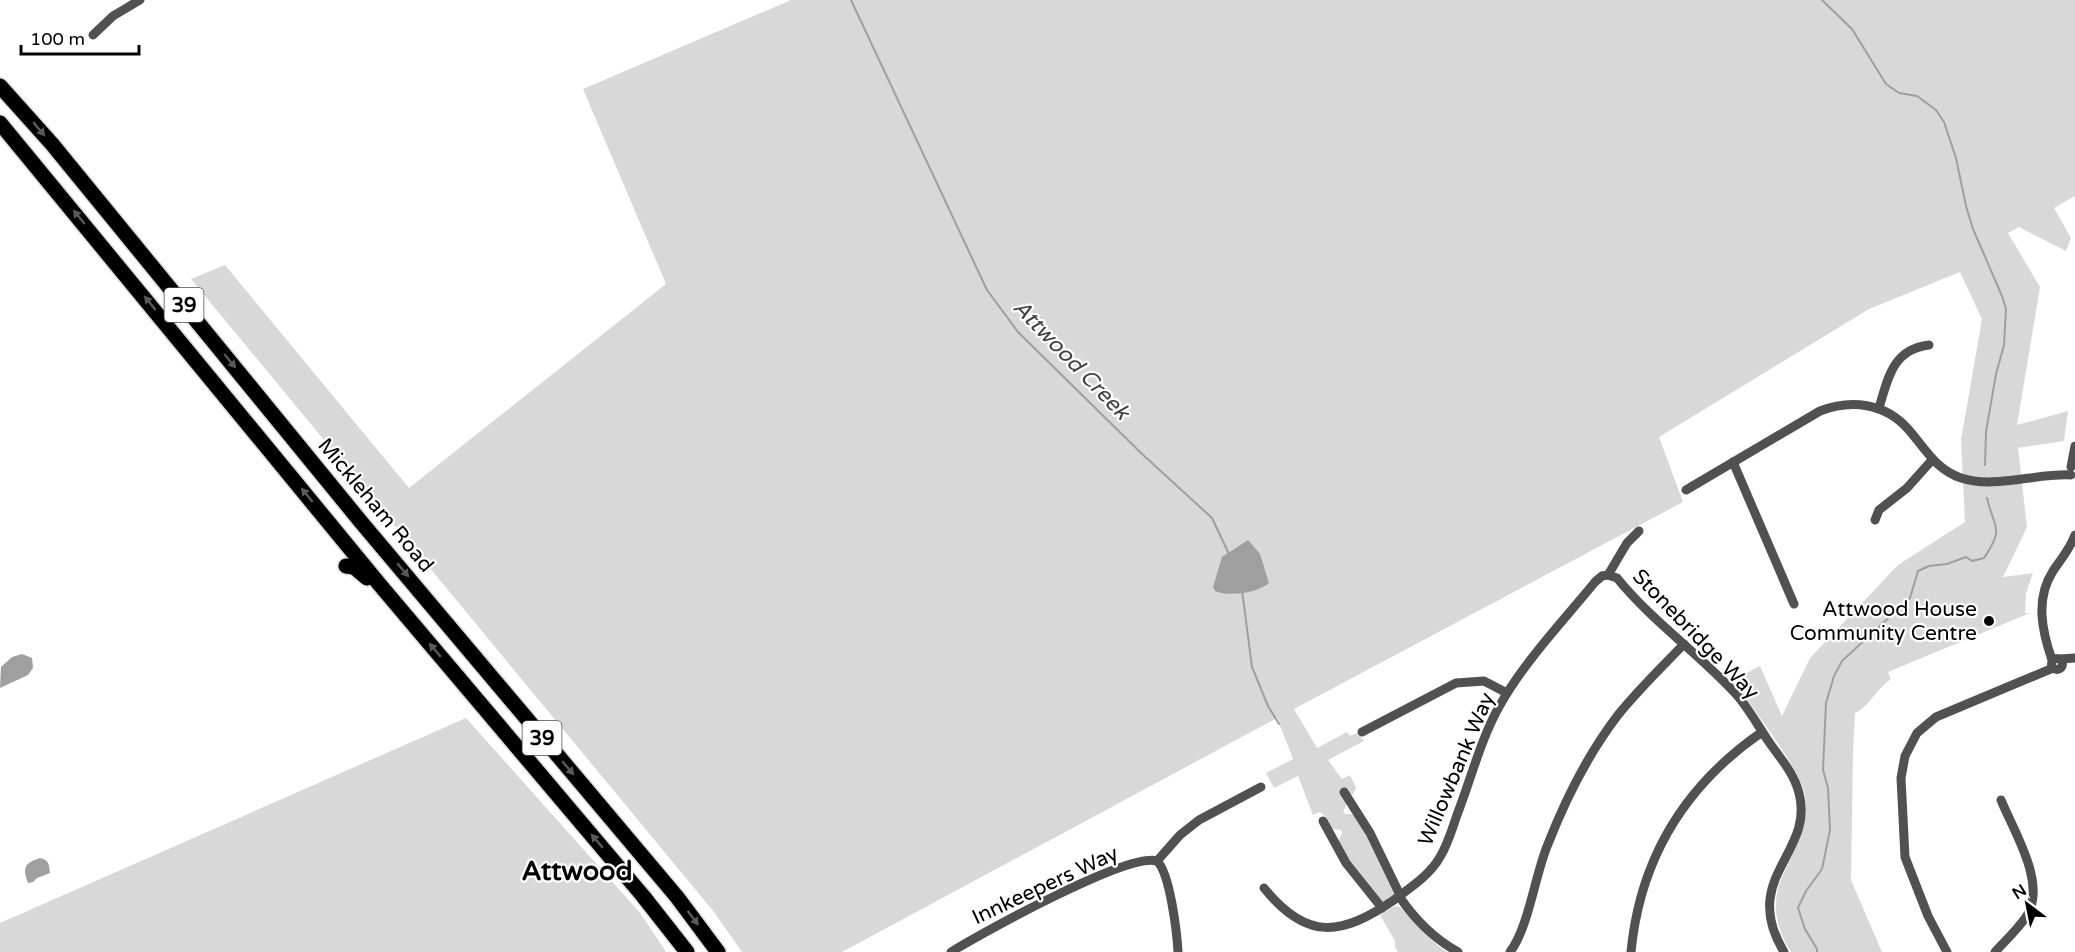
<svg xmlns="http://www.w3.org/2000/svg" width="2075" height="952" viewBox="0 0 2075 952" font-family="'Varela Round',sans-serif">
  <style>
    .green { fill: #d8d8d8 }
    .water { fill: #9f9f9f }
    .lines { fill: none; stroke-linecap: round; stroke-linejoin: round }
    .stream { stroke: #9f9f9f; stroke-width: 2 }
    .primary-casing { stroke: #dbdbdb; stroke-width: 18 }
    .street { stroke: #515151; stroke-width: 9 }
    .primary { stroke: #000; stroke-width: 15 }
    .oneway { fill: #595959 }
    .poi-dot { fill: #000; stroke: #fff; stroke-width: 2 }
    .labels { text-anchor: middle; stroke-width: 4.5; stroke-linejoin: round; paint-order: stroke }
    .shield { fill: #fff; stroke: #4c4c4c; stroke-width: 1.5 }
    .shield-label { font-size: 20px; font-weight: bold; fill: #000 }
    .street-label { font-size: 21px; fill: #000; stroke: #fff }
    .poi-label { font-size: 21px; fill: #000; stroke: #fff; text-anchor: end }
    .water-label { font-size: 22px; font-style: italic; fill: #404040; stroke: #fff }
    .district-label { font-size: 27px; font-weight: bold; fill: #000; stroke: #fff }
  </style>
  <rect width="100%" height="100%" fill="#fff"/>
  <g class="green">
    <path d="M 791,0 L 2075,0 L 2075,196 L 2054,208 L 2071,238 L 2066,251 L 2019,227 L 2008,233 L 2040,287 L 2017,425 L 2068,411 L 2064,441 L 2018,448 L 2027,527 L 2003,577 L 2033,573 L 2026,593 L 2025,613 L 2030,613 L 1888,672 L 1891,679 C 1876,689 1869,707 1855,713 L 1853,752 L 1851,880 L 1882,952 L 1791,952 C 1747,880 1813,862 1805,795 C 1801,771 1751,704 1733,683 L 1739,677 L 1760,666 L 1782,716 L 1810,658 L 1898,565 L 1965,522 L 1961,440 L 1982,319 L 1960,272 L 1869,309 L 1659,437 L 1683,502 L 1294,709 L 1317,748 L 1347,732 L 1350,736 L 1357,733 L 1364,741 L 1328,760 L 1342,779 L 1350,775 L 1356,787 L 1353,795 L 1345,792 L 1346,806 L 1343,811 L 1345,814 L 1352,814 L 1356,816 L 1395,894 L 1383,903 L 1343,853 L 1338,841 L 1342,833 L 1341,830 L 1332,829 L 1327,818 L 1320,812 L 1313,815 L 1298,776 L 1274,788 L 1266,773 L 1293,759 L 1277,718 L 842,952 L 742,952 L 714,912 L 191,279 L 225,265 L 409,488 L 666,284 L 583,89 Z"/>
    <path d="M 466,718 L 641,914 L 666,952 L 0,952 L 0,923 Z"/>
    <path d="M 1395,906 L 1400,907 L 1436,944 L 1447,952 L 1398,952 L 1395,947 L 1395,941 L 1380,915 Z"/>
  </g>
  <g class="water">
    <path d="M 1248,540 L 1260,554 L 1269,583 C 1257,593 1229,597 1215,591 L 1213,587 L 1222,557 Z"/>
    <path d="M 22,654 L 32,658 L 33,668 L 28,675 L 0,688 L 1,667 L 12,657 Z"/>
    <path d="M 40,858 C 49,860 49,864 50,873 L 37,878 L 33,882 L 28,883 C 22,867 25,863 40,858 Z"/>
  </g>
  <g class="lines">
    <g class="stream">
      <path d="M 851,0 L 987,290 L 1018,332 L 1141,453 L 1212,518 L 1229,554"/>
      <path d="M 1822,0 L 1852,29 L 1886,84 L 1899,93 L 1917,96 L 1936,110 L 1944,122 L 1956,158 L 1966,206 L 1973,229 L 2002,296 L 2006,309 L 2004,345 L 1996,374 L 1986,432 L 1985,465"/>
      <path d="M 1242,590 L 1252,667 L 1268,706 L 1279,724"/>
      <path d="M 1817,952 L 1817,949 L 1805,929 L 1798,908 L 1806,891 L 1822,869 L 1830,830 L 1828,788 L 1823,770 L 1826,703 L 1834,676 L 1842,661 L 1910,598 L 1918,571 L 1929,566 L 1947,564 L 1966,557 L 1972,561 L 1984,558 C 2005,527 1994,529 1987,498"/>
    </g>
    <defs>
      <g id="primary">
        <path d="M 0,86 L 52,144 L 361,522 L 677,897 L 718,952"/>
        <path d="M 0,123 L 380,585 L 643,896 L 687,952"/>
        <path d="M 346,566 L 354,567 L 367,578"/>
      </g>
    </defs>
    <use href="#primary" class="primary-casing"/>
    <g class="street">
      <path d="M 93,35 L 113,16 L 140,0"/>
      <path d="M 1879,408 C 1888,378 1893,349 1929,345"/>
      <path d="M 1733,462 L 1794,604"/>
      <path d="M 2071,467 L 2075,446"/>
      <path d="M 1686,490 L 1820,411 C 1851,399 1885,403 1908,429 C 1925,448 1935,469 1961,478 C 1993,489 2037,473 2071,475"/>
      <path d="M 1875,520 L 1879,510 L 1907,488 L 1932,460"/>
      <path d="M 1608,575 L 1617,578 C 1651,620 1698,653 1735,693 C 1748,707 1758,726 1769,742 C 1780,758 1794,773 1799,793 C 1815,854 1739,877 1784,952"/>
      <circle cx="2057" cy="664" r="5.5"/>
      <path d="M 2060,659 L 2075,658"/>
      <path d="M 2052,660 C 2042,631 2035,599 2053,571 C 2061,559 2070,549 2075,535"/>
      <path d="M 1362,732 L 1456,683 L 1484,681 L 1507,693"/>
      <path d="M 1344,792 L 1370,833 L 1400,895"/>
      <path d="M 1323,821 L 1346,863 L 1382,908"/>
      <path d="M 1157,861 L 1180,835 L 1199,820 L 1261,787"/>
      <path d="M 1157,861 C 1170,873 1177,933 1178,952"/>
      <path d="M 1264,888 C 1307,941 1341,936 1394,900 C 1411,887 1429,876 1440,857 C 1448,844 1452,829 1457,815 C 1471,779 1481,738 1500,705 C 1524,662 1564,620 1595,582 L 1602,576 L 1608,575 L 1627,543 L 1639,531"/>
      <path d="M 1399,896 C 1415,920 1433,938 1458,952"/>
      <path d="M 951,952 C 982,933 1128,852 1157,861"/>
      <path d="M 1510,952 C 1529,927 1535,874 1548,844 C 1566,798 1588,754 1618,715 C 1638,690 1662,667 1684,644"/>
      <path d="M 1631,952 C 1640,858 1684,786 1762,732"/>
      <path d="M 1947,952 L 1928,916 L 1905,857 L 1901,778 L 1905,756 L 1917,733 L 1936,717 L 2053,668"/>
      <path d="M 1995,952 C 2005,941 2017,930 2026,917 C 2048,885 2014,832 2001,800"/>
    </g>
    <use href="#primary" class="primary"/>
  </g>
  <defs><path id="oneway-solid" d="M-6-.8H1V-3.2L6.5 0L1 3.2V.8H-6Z" transform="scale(1.5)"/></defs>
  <g class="oneway">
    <use href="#oneway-solid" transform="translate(39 129) rotate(50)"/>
    <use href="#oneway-solid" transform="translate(79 217) rotate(-129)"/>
    <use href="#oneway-solid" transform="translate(150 303) rotate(-129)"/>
    <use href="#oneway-solid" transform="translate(230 361) rotate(51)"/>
    <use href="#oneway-solid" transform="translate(307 495) rotate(-129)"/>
    <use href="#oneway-solid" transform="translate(403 570) rotate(50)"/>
    <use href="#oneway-solid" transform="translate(435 650) rotate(-130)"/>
    <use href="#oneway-solid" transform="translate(568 768) rotate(50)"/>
    <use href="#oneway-solid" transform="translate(597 841) rotate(-130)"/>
    <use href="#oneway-solid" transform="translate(693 918) rotate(53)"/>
  </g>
  <circle class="poi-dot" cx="1989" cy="621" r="6"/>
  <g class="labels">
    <g class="shield">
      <rect x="164.5" y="288" width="39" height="34" rx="4.5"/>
      <rect x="522.5" y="721" width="39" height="34" rx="4.5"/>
    </g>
    <g class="shield-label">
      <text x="184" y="312">39</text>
      <text x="542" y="745">39</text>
    </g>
    <g class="street-label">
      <text transform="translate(376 505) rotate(50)" y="7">Mickleham Road</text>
      <text transform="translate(1696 634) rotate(46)" y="7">Stonebridge Way</text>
      <text transform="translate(1456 769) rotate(-67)" y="7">Willowbank Way</text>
      <text transform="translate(1045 885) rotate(-25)" y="7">Innkeepers Way</text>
    </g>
    <g class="poi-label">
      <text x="1977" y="616">Attwood House<tspan x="1977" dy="24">Community Centre</tspan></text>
    </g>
    <g class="water-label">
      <text transform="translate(1072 359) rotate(46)" y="8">Attwood Creek</text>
    </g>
    <g class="district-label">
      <text x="577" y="880">Attwood</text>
    </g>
  </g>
  <g transform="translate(2027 904) rotate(328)" stroke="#ffffff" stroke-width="4.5" paint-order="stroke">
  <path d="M0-4.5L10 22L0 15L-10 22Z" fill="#000000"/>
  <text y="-9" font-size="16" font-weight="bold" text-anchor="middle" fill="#000000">N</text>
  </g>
  <path d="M21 45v9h118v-9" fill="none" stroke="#000000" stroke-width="3"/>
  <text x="30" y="45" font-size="18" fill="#000000" stroke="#ffffff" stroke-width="4.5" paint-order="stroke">100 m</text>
</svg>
